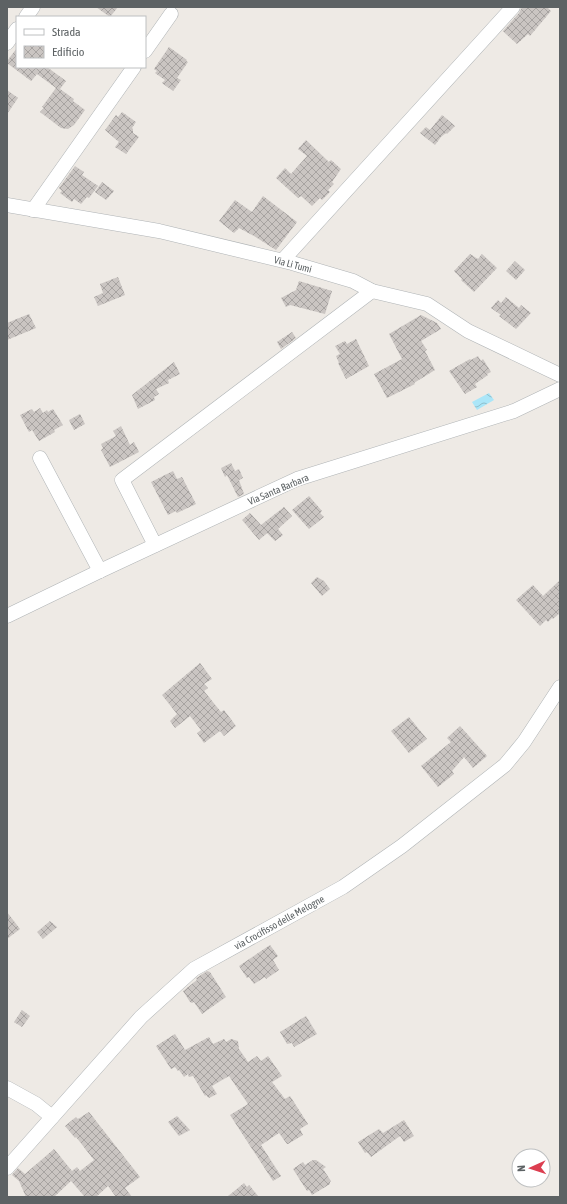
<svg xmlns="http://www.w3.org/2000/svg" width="567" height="1204" viewBox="0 0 567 1204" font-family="'Asap Condensed',sans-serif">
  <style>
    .water { fill: url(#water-waves) }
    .building { fill: url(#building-cross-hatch) }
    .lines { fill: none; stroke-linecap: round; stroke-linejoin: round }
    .minor-casing { stroke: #b0b4b6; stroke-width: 15 }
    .minor { stroke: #fff; stroke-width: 14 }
    .labels { text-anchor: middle; stroke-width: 3; stroke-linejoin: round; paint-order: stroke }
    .street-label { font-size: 10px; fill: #5d6264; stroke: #fff }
  </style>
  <defs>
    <pattern id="water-waves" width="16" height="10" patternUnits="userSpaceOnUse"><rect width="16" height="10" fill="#abe6f8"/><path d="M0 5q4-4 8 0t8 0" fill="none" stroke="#8ebecc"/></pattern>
    <pattern id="building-cross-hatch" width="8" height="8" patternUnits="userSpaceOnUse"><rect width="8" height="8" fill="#cac5c2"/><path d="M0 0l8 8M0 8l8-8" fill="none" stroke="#a7a3a1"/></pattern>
  </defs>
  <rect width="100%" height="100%" fill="#eeeae5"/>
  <path class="water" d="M 489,393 L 494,400 L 477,410 L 472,402 Z"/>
  <g class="building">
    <path d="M 96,7 L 118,7 L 110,17 Z"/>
    <path d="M 522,7 L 547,7 L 551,11 L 530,36 L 528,34 L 517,44 L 503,31 L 519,13 Z"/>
    <path d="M 169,47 L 187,60 L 186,61 L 188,62 L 177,78 L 181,80 L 173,91 L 162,83 L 165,80 L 155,73 L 157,71 L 154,69 Z"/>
    <path d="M 17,48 L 17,67 L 47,67 L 66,81 L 60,89 L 74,99 L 73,101 L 85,110 L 74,125 L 68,129 L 61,128 L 40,112 L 44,108 L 42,107 L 56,88 L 37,74 L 31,81 L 7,63 L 7,61 Z"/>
    <path d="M 7,90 L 18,98 L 7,114 Z"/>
    <path d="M 122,112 L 136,122 L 132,128 L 133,129 L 133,133 L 139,137 L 126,154 L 115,147 L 119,142 L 105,130 L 116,115 L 118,117 Z"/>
    <path d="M 442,115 L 455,126 L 447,134 L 446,133 L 441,137 L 435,145 L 420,133 L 426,127 L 430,130 Z"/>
    <path d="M 306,140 L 329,162 L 331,160 L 341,169 L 332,182 L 334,184 L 328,190 L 330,192 L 322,200 L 320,198 L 312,206 L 301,196 L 298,198 L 276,178 L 285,168 L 291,174 L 307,156 L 298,149 Z"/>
    <path d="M 75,166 L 84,172 L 82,175 L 98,186 L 89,198 L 87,197 L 81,204 L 74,199 L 72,202 L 60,193 L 62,191 L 59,188 Z"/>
    <path d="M 102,182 L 114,191 L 106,200 L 95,192 Z"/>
    <path d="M 263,196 L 297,222 L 276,250 L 254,236 L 239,228 L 234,233 L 219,221 L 235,200 L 252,212 Z"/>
    <path d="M 470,254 L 478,259 L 482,254 L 497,268 L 474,292 L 461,280 L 462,279 L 454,271 Z"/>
    <path d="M 515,261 L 525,270 L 516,280 L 506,271 Z"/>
    <path d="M 118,277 L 125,295 L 98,306 L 94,297 L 103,293 L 100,284 Z"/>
    <path d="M 299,281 L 332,291 L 325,314 L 290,305 L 286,307 L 281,298 L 296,290 Z"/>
    <path d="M 506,297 L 519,308 L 521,305 L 531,313 L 516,329 L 499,316 L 501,315 L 491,308 L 498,300 L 501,303 Z"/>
    <path d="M 29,314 L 36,328 L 7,340 L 7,323 Z"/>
    <path d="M 421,315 L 437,323 L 441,329 L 421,341 L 427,350 L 425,351 L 435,370 L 414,383 L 415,384 L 387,398 L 374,374 L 402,359 L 389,334 Z"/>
    <path d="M 292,332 L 296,338 L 281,349 L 277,342 Z"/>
    <path d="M 356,339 L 369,366 L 346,379 L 338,363 L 339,363 L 336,356 L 340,354 L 335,346 L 345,341 L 347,344 Z"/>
    <path d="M 478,356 L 481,361 L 483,359 L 491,372 L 487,374 L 488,375 L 475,384 L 477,387 L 465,394 L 449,371 L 470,359 L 471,360 Z"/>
    <path d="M 174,362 L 180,374 L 168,380 L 169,383 L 156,389 L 159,394 L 154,397 L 155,400 L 138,409 L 132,395 Z"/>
    <path d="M 40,408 L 43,413 L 47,410 L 48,412 L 53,409 L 63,425 L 54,430 L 55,432 L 39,441 L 32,430 L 29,432 L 20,415 L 32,409 L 34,412 Z"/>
    <path d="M 80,414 L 85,424 L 74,430 L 69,420 Z"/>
    <path d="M 121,426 L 130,445 L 134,442 L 139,452 L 110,467 L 101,450 L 103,448 L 101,444 L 116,436 L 113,431 Z"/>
    <path d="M 231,463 L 235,471 L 239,469 L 243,478 L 239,480 L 244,494 L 238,497 L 227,475 L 225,477 L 221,468 Z"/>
    <path d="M 173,471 L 177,479 L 182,477 L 196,504 L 177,513 L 176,511 L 168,515 L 151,482 Z"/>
    <path d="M 309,496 L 322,511 L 320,513 L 324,517 L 309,529 L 292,510 Z"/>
    <path d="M 284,507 L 292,516 L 278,529 L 283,535 L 275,541 L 267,533 L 259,540 L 242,520 L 250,513 L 261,525 Z"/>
    <path d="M 317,577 L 324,581 L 330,589 L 322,596 L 311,583 Z"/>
    <path d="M 560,580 L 560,613 L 553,619 L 552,618 L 548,622 L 546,620 L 540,626 L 516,600 L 533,585 L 543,596 Z"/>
    <path d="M 200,663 L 212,679 L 204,684 L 208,688 L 204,691 L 221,712 L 224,710 L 236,726 L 224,736 L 220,731 L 204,743 L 197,733 L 201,730 L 190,716 L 175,728 L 170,721 L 177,714 L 162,695 Z"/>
    <path d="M 409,717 L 427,739 L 409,753 L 391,731 Z"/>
    <path d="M 460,726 L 487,756 L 473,768 L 464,757 L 452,771 L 454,774 L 438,787 L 421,766 L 451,742 L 447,738 Z"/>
    <path d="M 7,912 L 20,929 L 7,939 Z"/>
    <path d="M 50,921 L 57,927 L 43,939 L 37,932 Z"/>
    <path d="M 270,945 L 278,956 L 273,960 L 279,970 L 266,979 L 265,977 L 254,984 L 249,977 L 247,978 L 239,966 Z"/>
    <path d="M 207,971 L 210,972 L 226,997 L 202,1014 L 194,1002 L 192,1003 L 190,1002 L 183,991 L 197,980 L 196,978 L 198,977 Z"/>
    <path d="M 22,1010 L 30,1016 L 22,1027 L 14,1022 Z"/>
    <path d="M 306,1016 L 317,1034 L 294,1047 L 292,1043 L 287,1044 L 280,1032 Z"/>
    <path d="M 175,1034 L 185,1050 L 209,1037 L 213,1044 L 224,1039 L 226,1042 L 231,1039 L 238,1041 L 239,1049 L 248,1062 L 257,1056 L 261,1061 L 268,1056 L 282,1076 L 272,1082 L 285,1099 L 290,1096 L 308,1124 L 300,1129 L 303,1135 L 288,1144 L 287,1144 L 279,1133 L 261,1145 L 281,1176 L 273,1181 L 230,1115 L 248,1104 L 229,1076 L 212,1086 L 217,1094 L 209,1098 L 206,1095 L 205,1096 L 193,1076 L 189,1077 L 188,1074 L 184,1077 L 179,1070 L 178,1071 L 175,1067 L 171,1069 L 156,1046 Z"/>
    <path d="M 89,1112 L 140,1177 L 125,1188 L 132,1197 L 116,1197 L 108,1186 L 96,1197 L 85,1197 L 71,1181 L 54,1197 L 26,1197 L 19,1181 L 12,1175 L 18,1168 L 25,1174 L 54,1149 L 72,1171 L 77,1167 L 80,1171 L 94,1160 L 76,1137 L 75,1138 L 65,1126 L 76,1117 L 78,1119 Z"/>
    <path d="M 177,1116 L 190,1130 L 179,1136 L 168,1122 Z"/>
    <path d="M 404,1120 L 414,1136 L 404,1142 L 400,1136 L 371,1157 L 367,1152 L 365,1153 L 358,1142 L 379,1129 L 383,1133 Z"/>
    <path d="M 313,1160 L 316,1160 L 326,1167 L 323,1169 L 331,1181 L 330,1182 L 330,1184 L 312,1195 L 309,1190 L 307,1191 L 293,1169 L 303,1162 L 305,1165 Z"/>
    <path d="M 244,1183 L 247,1187 L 249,1185 L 259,1197 L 227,1197 Z"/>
  </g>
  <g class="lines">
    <defs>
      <g id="minor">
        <path d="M 26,17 L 33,7"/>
        <path d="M 7,43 L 17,29"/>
        <path d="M 145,51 L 171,14"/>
        <path d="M 7,205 L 159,231 L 292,263 L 353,281 L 372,291 L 427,304 L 468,331 L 560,375"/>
        <path d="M 33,210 L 134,67"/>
        <path d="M 283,260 L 513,7"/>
        <path d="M 40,458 L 100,571"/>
        <path d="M 155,545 L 122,480 L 372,291"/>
        <path d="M 7,616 L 100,571 L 297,479 L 514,411 L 560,389"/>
        <path d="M 7,1088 L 36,1104 L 52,1117"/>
        <path d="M 7,1168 L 141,1017 L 194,969 L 343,887 L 402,846 L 505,765 L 524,742 L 560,687"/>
      </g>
    </defs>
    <use href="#minor" class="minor-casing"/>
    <use href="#minor" class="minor"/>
  </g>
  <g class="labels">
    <g class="street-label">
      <text transform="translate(293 264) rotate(15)" y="4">Via Li Tumi</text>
      <text transform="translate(278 489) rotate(-23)" y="4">Via Santa Barbara</text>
      <text transform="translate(279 922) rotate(-29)" y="4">via Crocifisso delle Melogne</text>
    </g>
  </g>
  <rect width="567" height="1204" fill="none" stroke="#5d6264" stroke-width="16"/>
  <rect x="16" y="16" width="130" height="52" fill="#ffffff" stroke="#bec0c1"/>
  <rect x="24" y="29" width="20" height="6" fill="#ffffff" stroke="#bec0c1"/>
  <text x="52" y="36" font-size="12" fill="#5d6264">Strada</text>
  <rect x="24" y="46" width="20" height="12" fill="url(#building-cross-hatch)" stroke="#bec0c1"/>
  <text x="52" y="56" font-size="12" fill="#5d6264">Edificio</text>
  <g transform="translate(531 1168) rotate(267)"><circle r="19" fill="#ffffff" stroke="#bec0c1"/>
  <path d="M0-3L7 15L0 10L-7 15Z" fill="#dc3e50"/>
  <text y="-6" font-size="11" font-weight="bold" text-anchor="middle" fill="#5d6264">N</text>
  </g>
</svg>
